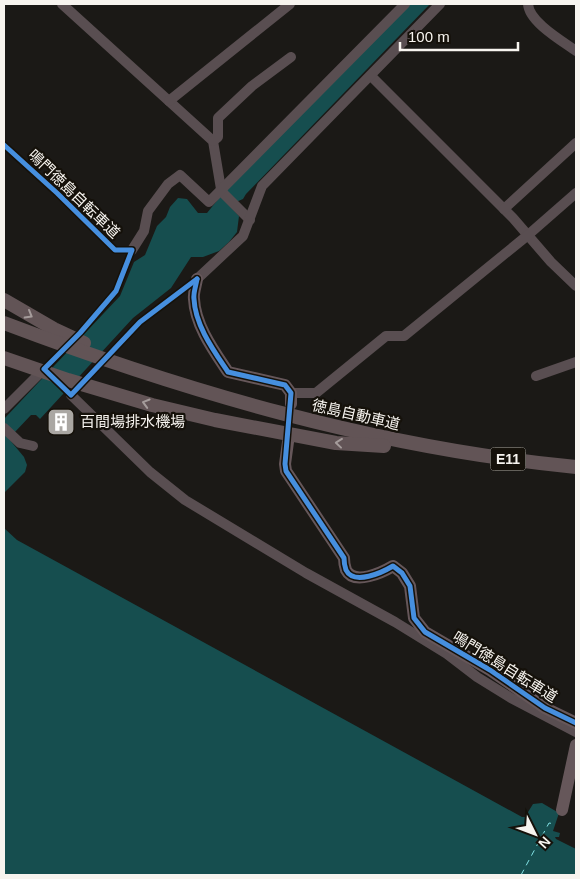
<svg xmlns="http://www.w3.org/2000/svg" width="580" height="879" viewBox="0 0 580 879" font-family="Arial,'Noto Sans JP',sans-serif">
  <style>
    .water { fill: #164e4f }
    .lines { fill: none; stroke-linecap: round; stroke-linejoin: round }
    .ferry { stroke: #82e2e5; stroke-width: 1; stroke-dasharray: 6 5; stroke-linecap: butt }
    .minor { stroke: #594e51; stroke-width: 10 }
    .major { stroke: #66575a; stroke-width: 12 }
    .highway { stroke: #625456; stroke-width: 14 }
    .cycleway-casing { stroke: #15110a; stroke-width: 8 }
    .cycleway { stroke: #468fdf; stroke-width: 5 }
    .oneway { stroke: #a59c9b }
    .labels { text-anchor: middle; stroke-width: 4.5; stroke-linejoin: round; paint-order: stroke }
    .shield { fill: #15110a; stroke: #b3b0aa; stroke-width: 1 }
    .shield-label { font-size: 14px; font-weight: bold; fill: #f7f4ef }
    .street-label { font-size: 15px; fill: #f7f4ef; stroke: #15110a }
    .poi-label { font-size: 15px; fill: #f7f4ef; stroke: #15110a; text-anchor: start }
  </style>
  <rect width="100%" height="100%" fill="#1b1916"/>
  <g class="water">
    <path d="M 410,4 L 430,4 L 246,194 L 243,199 L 229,205 L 239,216 L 237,232 L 229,242 L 219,251 L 203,257 L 191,257 L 171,288 L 133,318 L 40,419 L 36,415 L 31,415 L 14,433 L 4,424 L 4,419 L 120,296 L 134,262 L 145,255 L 157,226 L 166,217 L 170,207 L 178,198 L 187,199 L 198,213 L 207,213 L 232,182 Z"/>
    <path d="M 4,433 L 24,457 L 27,465 L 25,472 L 4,493 Z"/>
    <path d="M 4,528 L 17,540 L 522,817 L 525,817 L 533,804 L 542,803 L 559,813 L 553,831 L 560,833 L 559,837 L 555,837 L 556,839 L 576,849 L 576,875 L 4,875 Z"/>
  </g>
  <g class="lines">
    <path class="ferry" d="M 521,875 L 549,823 L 555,824"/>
    <g class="minor">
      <path d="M 62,4 L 213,141 L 221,189 L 224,194 L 250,220"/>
      <path d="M 528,4 C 529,22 562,41 576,51"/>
      <path d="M 371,76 L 513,218 L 551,262 L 576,286"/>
      <path d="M 169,101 L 290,4"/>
      <path d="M 213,141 L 218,137 L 218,118 L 252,86 L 291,57"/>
      <path d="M 504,209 L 576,143"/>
      <path d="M 132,250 L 144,231 L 148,211 L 168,184 L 180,175 L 209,202 L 405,4"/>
      <path d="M 197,279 L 243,236 L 262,186 L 440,4"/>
      <path d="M 536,376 L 576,362"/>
      <path d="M 291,393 L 316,393 L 386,336 L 404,336 L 528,235 L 576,193"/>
      <path d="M 71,395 L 150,472 L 185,500 L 306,573 L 395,622 L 447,654 L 477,677 L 511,698 L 576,732"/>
      <path d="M 4,409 L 44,369"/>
      <path d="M 4,428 L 20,443 L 33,446"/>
    </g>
    <g class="major">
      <path d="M 197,279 C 196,286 193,293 194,299 C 195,325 214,351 228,372 L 285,385 L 291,393 L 291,404"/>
      <path d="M 288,442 L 285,464 L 286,471 L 344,558 C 344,561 345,567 346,570 C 354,586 383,572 393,566 L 402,573 L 410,586 L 414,618 L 425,632 L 490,670 L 545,708 L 576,723"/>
      <path d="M 562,810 L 576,745"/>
    </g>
    <g class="highway">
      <path d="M 4,300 L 54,329 L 84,343"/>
      <path d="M 4,323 C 189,393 379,448 576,467"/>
      <path d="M 4,358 L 68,380 L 152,405 L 215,420 L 336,443 L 384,446"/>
    </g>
    <defs>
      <g id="cycleway">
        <path d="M 4,145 L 57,193 L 115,250 L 132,250 L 116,291 L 80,333 L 44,369 L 71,395 L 140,322 L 197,279"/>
        <path d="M 197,279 C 196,286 193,293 194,299 C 195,325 214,351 228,372 L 285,385 L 291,393 L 285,464 L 286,471 L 344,558 C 344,561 345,567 346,570 C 354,586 383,572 393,566 L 402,573 L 410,586 L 414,618 L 425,632 L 490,670 L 545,708 L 576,723"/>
      </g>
    </defs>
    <use href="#cycleway" class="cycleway-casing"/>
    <use href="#cycleway" class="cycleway"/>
  </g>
  <defs><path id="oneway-chevron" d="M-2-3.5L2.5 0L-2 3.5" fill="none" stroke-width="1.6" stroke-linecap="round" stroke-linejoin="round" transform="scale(1.25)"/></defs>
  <g class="oneway">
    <use href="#oneway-chevron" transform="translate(29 315) rotate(30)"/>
    <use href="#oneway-chevron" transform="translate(146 403) rotate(-164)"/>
    <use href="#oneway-chevron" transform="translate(339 443) rotate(-174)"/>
  </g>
  <defs>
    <symbol id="building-square" viewBox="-11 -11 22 22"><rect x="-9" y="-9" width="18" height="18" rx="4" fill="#aaa7a3" stroke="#15110a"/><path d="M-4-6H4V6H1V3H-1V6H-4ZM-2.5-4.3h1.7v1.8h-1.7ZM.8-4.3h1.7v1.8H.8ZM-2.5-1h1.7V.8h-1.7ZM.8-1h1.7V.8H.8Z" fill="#fff"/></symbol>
  </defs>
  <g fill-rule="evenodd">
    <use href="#building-square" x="45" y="406" width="32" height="32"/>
  </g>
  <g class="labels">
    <rect class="shield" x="490.5" y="447.5" width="35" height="23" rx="4"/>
    <g class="shield-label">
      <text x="508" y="464">E11</text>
    </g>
    <g class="street-label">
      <text transform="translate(74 194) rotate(44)" y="5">鳴門徳島自転車道</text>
      <text transform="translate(356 415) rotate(13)" y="5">徳島自動車道</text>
      <text transform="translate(505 667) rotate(32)" y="5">鳴門徳島自転車道</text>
    </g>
    <g class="poi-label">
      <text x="80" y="427">百間場排水機場</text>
    </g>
  </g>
  <rect width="580" height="879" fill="none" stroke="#f7f4ef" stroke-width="10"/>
  <g transform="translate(535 834) rotate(132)" stroke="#15110a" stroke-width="4" paint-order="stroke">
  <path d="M0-4L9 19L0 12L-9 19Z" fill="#f7f4ef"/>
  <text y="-8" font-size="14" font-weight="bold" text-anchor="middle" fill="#f7f4ef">N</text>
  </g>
  <path d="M400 42v8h118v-8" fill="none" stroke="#f7f4ef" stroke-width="2.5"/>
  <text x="408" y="42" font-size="15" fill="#f7f4ef" stroke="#15110a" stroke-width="4" paint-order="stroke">100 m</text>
</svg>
